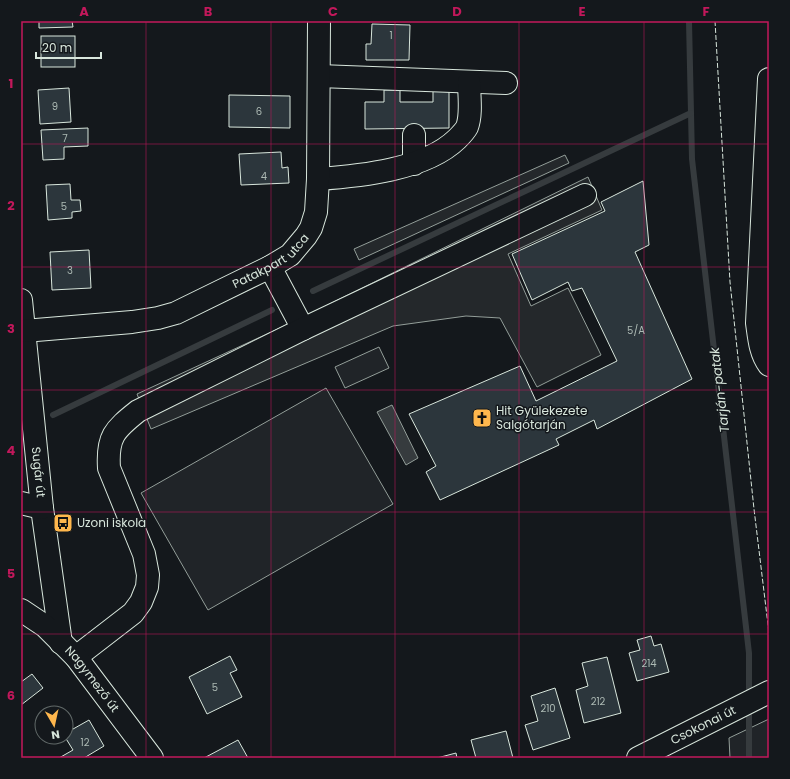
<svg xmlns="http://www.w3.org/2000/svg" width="790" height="779" viewBox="0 0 790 779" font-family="Poppins,sans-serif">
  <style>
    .green { fill: #202428; stroke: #939e99 }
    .parking { fill: #24282b; stroke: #939e99 }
    .water { fill: #363b3e; stroke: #939e99 }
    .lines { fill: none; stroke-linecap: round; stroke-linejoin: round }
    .stream { stroke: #363b3e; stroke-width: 6 }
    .building { fill: #2c363c; stroke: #d8e6dc }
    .minor-casing { stroke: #d8e6dc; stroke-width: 24 }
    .major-casing { stroke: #d8e6dc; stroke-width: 24 }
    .minor { stroke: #14181c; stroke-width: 22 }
    .major { stroke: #14181c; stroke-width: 22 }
    .fence { stroke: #d8e6dc; stroke-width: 1; stroke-dasharray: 5 2; stroke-linecap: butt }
    .grid { fill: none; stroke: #c2185b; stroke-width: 1; stroke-opacity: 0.55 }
    .labels { text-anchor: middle; stroke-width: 3; stroke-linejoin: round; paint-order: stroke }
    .number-label { font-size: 10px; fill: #adbab4 }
    .street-label { font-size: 12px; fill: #d8e6dc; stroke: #14181c }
    .poi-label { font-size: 12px; fill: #d8e6dc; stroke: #14181c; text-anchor: start }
    .water-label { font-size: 13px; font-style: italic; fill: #d8e6dc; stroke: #14181c }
    .neatline { fill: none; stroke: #c2185b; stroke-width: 1.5 }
    .grid-label { font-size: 13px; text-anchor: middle; font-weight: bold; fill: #c2185b }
  </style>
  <rect width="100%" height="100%" fill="#14181c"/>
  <g class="green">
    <path d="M 379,347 L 389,368 L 345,388 L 335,367 Z"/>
    <path d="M 326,388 L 393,504 L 208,610 L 141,493 Z"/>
    <path d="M 769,719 L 769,758 L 730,758 L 729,738 Z"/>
  </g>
  <g class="parking">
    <path d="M 565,155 L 569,163 L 359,260 L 354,249 Z"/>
    <path d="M 588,177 L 602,210 L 508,254 L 531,306 L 568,288 L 601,355 L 537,387 L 500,318 L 466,316 L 393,326 L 151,429 L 137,394 L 295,321 Z"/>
  </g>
  <path class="water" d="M 392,405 L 418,458 L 406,465 L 377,412 Z"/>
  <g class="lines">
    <g class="stream">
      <path d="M 689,21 L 692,159 L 749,653 L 749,696"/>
      <path d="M 313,291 L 691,113"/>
      <path d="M 53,415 L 272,310"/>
      <path d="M 749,758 L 749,708"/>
    </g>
  </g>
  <g class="building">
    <path d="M 39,21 L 72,21 L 73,27 L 39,28 Z"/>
    <path d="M 372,24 L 410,25 L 409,60 L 366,60 L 366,44 L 371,44 Z"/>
    <rect x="41" y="36" width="34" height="31"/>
    <path d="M 69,88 L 71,122 L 40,124 L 38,90 Z"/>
    <path d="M 384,90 L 400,90 L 400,102 L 433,102 L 433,90 L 449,90 L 449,128 L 365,129 L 365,102 L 384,102 Z"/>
    <path d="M 229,95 L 290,96 L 290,128 L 229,127 Z"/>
    <path d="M 88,128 L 88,146 L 64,147 L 64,159 L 43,160 L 41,130 Z"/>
    <path d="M 281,152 L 282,168 L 288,167 L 289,183 L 241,185 L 239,154 Z"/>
    <path d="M 643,181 L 649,245 L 635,252 L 692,379 L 597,429 L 594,420 L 556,439 L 559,445 L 440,500 L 426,472 L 436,466 L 409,414 L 520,366 L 536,401 L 617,361 L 582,288 L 572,291 L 568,282 L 532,300 L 512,254 L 605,211 L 601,202 Z"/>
    <path d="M 70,184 L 71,200 L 80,200 L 81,211 L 72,212 L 72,218 L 48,220 L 46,185 Z"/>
    <path d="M 89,250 L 91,288 L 52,290 L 50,252 Z"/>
    <path d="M 651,636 L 654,646 L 661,644 L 669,672 L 637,681 L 629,653 L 640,650 L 637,640 Z"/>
    <path d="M 230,656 L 237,670 L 230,673 L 242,697 L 207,714 L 189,677 Z"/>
    <path d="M 607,657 L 621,713 L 584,723 L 576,690 L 588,686 L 582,663 Z"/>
    <path d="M 32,674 L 43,688 L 21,705 L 21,682 Z"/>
    <path d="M 555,688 L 570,738 L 533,750 L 525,725 L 538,721 L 531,696 Z"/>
    <path d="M 89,720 L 104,746 L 84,758 L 59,758 L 73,750 L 65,737 L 66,733 Z"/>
    <path d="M 506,731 L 513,758 L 476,758 L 471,740 Z"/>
    <path d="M 238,740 L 248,758 L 204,758 Z"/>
    <path d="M 456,753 L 457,758 L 437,758 Z"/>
  </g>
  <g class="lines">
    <defs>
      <g id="minor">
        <path d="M 319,76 L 506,83"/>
        <path d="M 769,79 L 757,323 C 759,337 760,353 769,365"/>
        <path d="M 414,135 L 414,164"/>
        <path d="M 318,179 C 360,176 425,170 457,139 C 460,136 465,131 467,127 C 472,114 469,95 469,82"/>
        <path d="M 270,267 L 303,329"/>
        <path id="s1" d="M 21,300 L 42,508 L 61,643"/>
        <path id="s2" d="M 24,331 L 132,322 L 158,318 L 176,313 L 270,267 L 290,255 L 306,236 L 311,228 L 316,212 L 318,179 L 319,21"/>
        <path d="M 21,503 L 42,508"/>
        <path d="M 76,657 L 133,613 L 141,602 L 147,587 L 148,575 L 144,554 L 109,468 C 107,437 114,430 138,411 L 303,329 L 585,195"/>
      </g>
      <g id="major">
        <path id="s3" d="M 21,610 L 45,626 L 76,657 L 152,758"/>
        <path id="s4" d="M 638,758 L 769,692"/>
      </g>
    </defs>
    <use href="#minor" class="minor-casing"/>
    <use href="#major" class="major-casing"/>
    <use href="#minor" class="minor"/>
    <use href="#major" class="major"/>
    <path class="fence" d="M 715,21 L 730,282 L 754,509 L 769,633"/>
  </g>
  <path class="grid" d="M 146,21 L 146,758M 271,21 L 271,758M 395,21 L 395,758M 519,21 L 519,758M 644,21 L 644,758M 21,144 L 769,144M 21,267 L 769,267M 21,390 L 769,390M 21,512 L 769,512M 21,634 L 769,634"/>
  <defs>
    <symbol id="church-square" viewBox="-11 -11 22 22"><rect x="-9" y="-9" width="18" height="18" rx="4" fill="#ffb74d" stroke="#14181c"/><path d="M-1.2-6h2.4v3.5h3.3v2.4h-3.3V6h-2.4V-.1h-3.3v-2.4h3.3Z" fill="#111"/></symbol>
    <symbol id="bus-square" viewBox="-11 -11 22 22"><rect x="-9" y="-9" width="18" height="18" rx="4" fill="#ffb74d" stroke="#14181c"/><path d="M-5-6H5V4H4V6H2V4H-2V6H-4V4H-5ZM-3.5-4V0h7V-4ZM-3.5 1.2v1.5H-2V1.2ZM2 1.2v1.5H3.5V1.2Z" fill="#111"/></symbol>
  </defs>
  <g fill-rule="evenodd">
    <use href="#church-square" x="471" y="407" width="22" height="22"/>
    <use href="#bus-square" x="52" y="512" width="22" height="22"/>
  </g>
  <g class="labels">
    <g class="number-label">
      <text x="391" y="39">1</text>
      <text x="55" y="110">9</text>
      <text x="259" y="115">6</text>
      <text x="65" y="142">7</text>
      <text x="264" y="180">4</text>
      <text x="64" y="210">5</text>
      <text x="70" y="274">3</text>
      <text x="636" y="334">5/A</text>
      <text x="649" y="667">214</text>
      <text x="215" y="691">5</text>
      <text x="598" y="705">212</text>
      <text x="548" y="712">210</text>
      <text x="85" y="746">12</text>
    </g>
    <g class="street-label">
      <text dy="4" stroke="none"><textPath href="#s2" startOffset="262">Patakpart utca</textPath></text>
      <text dy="4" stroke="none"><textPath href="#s1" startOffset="173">Sugár út</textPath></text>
      <text dy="4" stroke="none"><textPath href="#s3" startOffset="100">Nagymező út</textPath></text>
      <text dy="4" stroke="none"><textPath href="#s4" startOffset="73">Csokonai út</textPath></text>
    </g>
    <g class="poi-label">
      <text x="496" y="415">Hit Gyülekezete<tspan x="496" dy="14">Salgótarján</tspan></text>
      <text x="77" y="527">Uzoni iskola</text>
    </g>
    <g class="water-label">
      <text transform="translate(719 390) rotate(-97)" y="5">Tarján-patak</text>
    </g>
  </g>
  <rect width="790" height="779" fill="none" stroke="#14181c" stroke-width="44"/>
  <g transform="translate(54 725) rotate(171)"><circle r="19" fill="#14181c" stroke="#626a69"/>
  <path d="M0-3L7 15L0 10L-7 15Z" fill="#ffb74d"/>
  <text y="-6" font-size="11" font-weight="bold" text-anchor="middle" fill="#d8e6dc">N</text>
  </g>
  <path d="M36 52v6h65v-6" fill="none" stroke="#d8e6dc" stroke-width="2"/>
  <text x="42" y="52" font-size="12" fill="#d8e6dc" stroke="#14181c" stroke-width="3" paint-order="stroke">20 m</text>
  <rect x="22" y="22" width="746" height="735" class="neatline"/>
  <g class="grid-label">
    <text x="84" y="16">A</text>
    <text x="208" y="16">B</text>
    <text x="333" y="16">C</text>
    <text x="457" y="16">D</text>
    <text x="582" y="16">E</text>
    <text x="706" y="16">F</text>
    <text x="11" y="88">1</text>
    <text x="11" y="210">2</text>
    <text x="11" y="333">3</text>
    <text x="11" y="455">4</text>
    <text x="11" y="578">5</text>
    <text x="11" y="700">6</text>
  </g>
</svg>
